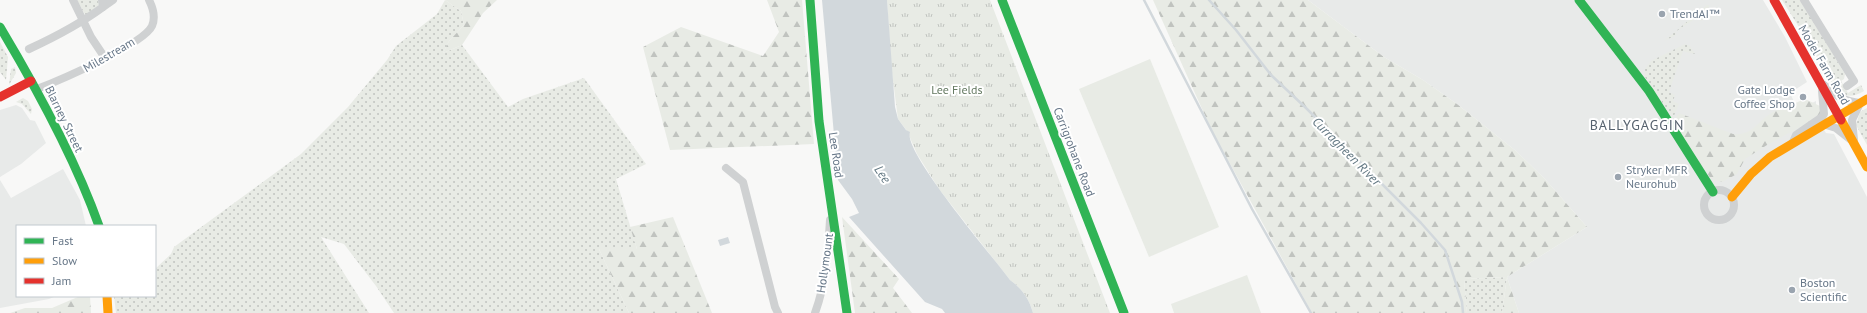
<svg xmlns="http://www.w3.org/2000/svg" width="1867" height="313" viewBox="0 0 1867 313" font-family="'PT Sans',sans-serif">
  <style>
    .built { fill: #e8eae9 }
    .grass { fill: url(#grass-dots) }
    .forest { fill: url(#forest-firs) }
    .park { fill: url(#park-tufts) }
    .garden { fill: #e8ebe5 }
    .water { fill: #d2d8dc }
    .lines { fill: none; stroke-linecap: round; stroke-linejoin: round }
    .stream { stroke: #d2d8dc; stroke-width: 2.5 }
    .street { stroke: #cfd1d2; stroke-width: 8 }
    .fast { stroke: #30b455; stroke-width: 9 }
    .slow { stroke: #ff9f0a; stroke-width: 9 }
    .jam { stroke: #e5322d; stroke-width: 9 }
    .poi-dot { fill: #9aa4af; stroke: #fff; stroke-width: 1.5 }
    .labels { text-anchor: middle; stroke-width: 4; stroke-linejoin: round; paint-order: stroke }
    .poi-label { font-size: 12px; fill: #677788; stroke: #fff; text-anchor: start }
    .street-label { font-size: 12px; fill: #677788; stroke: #fff }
    .park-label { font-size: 12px; fill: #657a62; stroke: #fff }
    .water-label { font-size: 13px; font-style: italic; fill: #637883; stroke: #fff }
    .quarter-label { font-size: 14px; letter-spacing: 1px; fill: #55616d; stroke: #fff }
  </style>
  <defs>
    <pattern id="grass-dots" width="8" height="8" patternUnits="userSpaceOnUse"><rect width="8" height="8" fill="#e8ebe5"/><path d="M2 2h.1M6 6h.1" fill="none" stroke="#c0c3bf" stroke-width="1.8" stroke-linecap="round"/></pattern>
    <pattern id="forest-firs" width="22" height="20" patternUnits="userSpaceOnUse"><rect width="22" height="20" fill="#e8ebe5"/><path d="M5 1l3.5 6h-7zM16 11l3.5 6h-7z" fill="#c0c3bf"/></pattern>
    <pattern id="park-tufts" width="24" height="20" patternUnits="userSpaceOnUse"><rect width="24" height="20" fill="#e8ebe5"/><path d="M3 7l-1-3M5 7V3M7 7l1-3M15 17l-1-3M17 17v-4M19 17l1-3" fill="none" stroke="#c0c3bf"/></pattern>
  </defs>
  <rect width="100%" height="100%" fill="#f8f8f7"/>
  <g class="built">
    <path d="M 1308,0 L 1763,0 L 1785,37 L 1807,82 L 1790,93 L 1798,110 L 1816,101 L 1816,109 L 1813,113 L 1826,133 L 1834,134 L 1867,197 L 1867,313 L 1519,313 L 1507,277 L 1587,227 L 1545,179 L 1516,151 L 1457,104 L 1423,80 L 1384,57 Z"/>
    <path d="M 16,105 L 22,108 L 30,120 L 35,121 L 46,143 L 21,164 L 0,177 L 0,110 Z"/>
    <path d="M 63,169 L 80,200 L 86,226 L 17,226 L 17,296 L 56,296 L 49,299 L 0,308 L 0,180 L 11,198 Z"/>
  </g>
  <g class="grass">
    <path d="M 77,0 L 98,0 L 99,5 L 86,15 L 84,13 Z"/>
    <path d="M 445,0 L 461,11 L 464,25 L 449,41 L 443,53 L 462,45 L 508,107 L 523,99 L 584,78 L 646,164 L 616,179 L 637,249 L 599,249 L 629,313 L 394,313 L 376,286 L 344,244 L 321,237 L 369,313 L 116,313 L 114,296 L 155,296 L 155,269 L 171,254 L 174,247 L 301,154 L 348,107 L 387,60 L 396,46 L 437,14 Z"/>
    <path d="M 1782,0 L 1800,0 L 1845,74 L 1844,79 L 1841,81 L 1848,93 L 1861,85 L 1864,91 C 1854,97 1846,98 1836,90 L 1804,35 Z"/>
    <path d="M 1707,5 L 1709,5 L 1707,14 L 1701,21 L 1698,17 L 1675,32 L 1676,35 L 1664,41 Z"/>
    <path d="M 0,42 L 8,57 L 6,80 L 0,72 Z"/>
    <path d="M 1685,44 L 1690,46 L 1695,54 L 1683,51 L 1669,92 L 1675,95 L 1673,101 L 1679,104 L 1673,118 L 1645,77 L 1645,69 L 1651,61 Z"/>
    <path d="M 15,67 L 16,73 L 9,85 L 11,69 Z"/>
    <path d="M 23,98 L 28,101 L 32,109 L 31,114 L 22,104 L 16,102 Z"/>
    <path d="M 1867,108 L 1867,145 L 1856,125 L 1860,112 Z"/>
    <path d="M 1507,277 L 1502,313 L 1467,313 L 1464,279 Z"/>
  </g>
  <g class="forest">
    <path d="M 445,0 L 497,0 L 483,13 L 462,45 L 443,53 L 449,41 L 464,25 L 461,11 Z"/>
    <path d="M 767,0 L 802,0 L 814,144 L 670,150 L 643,47 L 681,27 L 763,56 L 779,32 Z"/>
    <path d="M 1153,0 L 1308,0 L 1384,57 L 1423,80 L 1457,104 L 1516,151 L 1545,179 L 1587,227 L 1507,277 L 1519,313 L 1502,313 L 1507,277 L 1464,279 L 1467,313 L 1312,313 L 1212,131 Z"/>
    <path d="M 1805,99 L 1820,106 L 1820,114 L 1804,125 L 1767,145 L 1745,159 L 1737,174 L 1722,182 L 1711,179 L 1674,124 L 1674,119 L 1679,113 L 1733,134 C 1753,136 1757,121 1773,112 C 1784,106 1795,104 1805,99 Z"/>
    <path d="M 673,217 L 712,313 L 629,313 L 599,249 L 637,249 L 630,227 Z"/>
    <path d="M 842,217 L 899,279 L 893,288 L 912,313 L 855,313 Z"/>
    <path d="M 80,296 L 90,296 L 91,313 L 10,313 L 25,308 L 52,308 Z"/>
  </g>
  <path class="park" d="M 887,0 L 990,0 L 1110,313 L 1033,313 C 1029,298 1022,289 1010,280 L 939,189 L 917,154 L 907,131 L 898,119 L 891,65 Z"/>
  <g class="garden">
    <path d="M 1150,59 L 1219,227 L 1149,257 L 1079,89 Z"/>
    <path d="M 1247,275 L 1261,313 L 1174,313 L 1171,304 Z"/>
  </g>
  <g class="water">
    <path d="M 822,0 L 887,0 L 895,107 L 898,119 L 906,130 L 910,132 C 902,151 994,258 1010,280 C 1022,289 1029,298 1033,313 L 945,313 L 942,309 L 925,302 L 849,217 L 859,213 L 852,199 L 838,180 Z"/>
    <path d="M 728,237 L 730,243 L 720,246 L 718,240 Z"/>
  </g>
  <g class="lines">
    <g class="stream">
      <path d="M 1144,0 L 1252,209 L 1311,313"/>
      <path d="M 1209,0 L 1236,30 L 1271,75 L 1306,108 L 1421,223 L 1445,250 L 1462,302 L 1463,313"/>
    </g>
    <g class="street">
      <path d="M 73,0 L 91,37 L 105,58"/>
      <path d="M 1804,0 L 1854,81 L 1847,86"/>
      <path d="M 103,7 L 113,0"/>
      <path d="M 29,49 C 55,37 80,24 103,7 L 102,0"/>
      <path d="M 1824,85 C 1835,95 1845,102 1860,103 L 1852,120 L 1854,140"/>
      <path d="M 37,89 C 58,81 144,44 152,26 C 156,17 153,8 149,0"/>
      <path d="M 1823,124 L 1836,128 L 1850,139"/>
      <path d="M 1793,142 L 1796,135 L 1822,117 L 1824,114 L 1822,91"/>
      <path d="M 726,168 L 743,182 L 775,307 L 778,313"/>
      <circle cx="1719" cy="205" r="15"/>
      <path d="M 815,313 C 826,283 828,252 830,220"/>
    </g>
    <g class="fast">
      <path d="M 810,0 L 819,121 L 847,313"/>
      <path d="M 1002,0 L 1124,313"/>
      <path d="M 1579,0 L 1649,91 L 1713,192"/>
      <path d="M 0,27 C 37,89 75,158 99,226"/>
    </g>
    <g class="slow">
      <path d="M 1841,120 L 1867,167"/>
      <path d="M 1732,197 L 1751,174 L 1770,157 L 1867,99"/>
      <path d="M 107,296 L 108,313"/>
    </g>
    <g class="jam">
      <path d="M 1774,0 L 1841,120"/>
      <path d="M 0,97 L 31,81"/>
    </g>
  </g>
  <g class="poi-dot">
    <circle cx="1662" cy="14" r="4"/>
    <circle cx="1803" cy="97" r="4"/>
    <circle cx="1618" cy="177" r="4"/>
    <circle cx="1792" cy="290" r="4"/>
  </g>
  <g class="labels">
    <g class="poi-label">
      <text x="1670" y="18">TrendAI™</text>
      <text x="1795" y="94" text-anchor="end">Gate Lodge<tspan x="1795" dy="14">Coffee Shop</tspan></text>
      <text x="1626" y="174">Stryker MFR<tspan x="1626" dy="14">Neurohub</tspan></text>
      <text x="1800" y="287">Boston<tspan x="1800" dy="14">Scientific</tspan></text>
    </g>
    <g class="street-label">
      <text transform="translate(109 55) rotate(-30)" y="4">Milestream</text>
      <text transform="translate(1824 65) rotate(60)" y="4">Model Farm Road</text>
      <text transform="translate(64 119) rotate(64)" y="4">Blarney Street</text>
      <text transform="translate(1074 152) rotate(69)" y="4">Carrigrohane Road</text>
      <text transform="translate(836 155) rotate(82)" y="4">Lee Road</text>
      <text transform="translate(825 263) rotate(-82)" y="4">Hollymount</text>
    </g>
    <g class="park-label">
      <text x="957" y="94">Lee Fields</text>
    </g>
    <g class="water-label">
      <text transform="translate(1347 151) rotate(45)" y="5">Curragheen River</text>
      <text transform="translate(883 174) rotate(56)" y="5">Lee</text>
    </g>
    <g class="quarter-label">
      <text x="1637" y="130">BALLYGAGGIN</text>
    </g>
  </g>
  <rect x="16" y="225" width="140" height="72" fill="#ffffff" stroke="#c2c9cf"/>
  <rect x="24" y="238" width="20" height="6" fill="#30b455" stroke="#c2c9cf"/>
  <text x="52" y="245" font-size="12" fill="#677788">Fast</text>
  <rect x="24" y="258" width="20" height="6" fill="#ff9f0a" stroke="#c2c9cf"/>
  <text x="52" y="265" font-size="12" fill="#677788">Slow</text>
  <rect x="24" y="278" width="20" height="6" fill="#e5322d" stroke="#c2c9cf"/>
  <text x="52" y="285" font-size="12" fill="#677788">Jam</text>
</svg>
